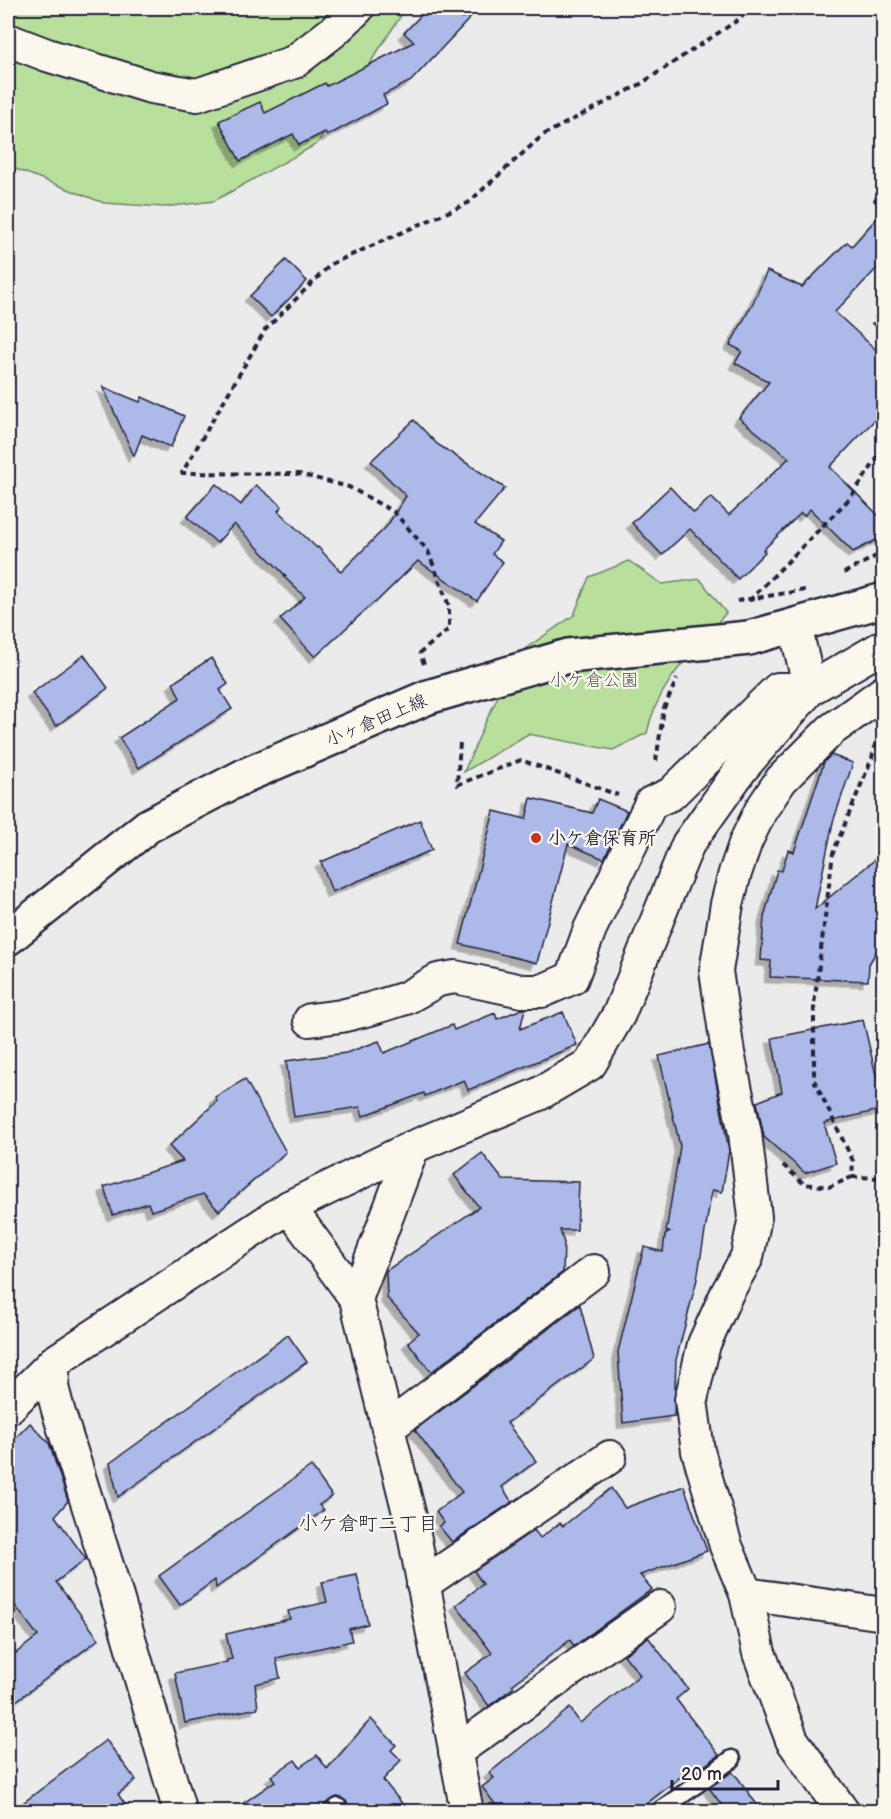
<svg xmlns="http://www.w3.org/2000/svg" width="891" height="1819" viewBox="0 0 891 1819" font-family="'Balsamiq Sans','Klee One',sans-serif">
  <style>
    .green { fill: #b8e09c; stroke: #6d816c; stroke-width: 1.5 }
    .building { fill: #acb9e9; stroke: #22223b; stroke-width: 1.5; filter: url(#shadow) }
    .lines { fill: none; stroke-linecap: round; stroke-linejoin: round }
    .service-casing { stroke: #22223b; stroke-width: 21 }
    .minor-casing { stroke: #22223b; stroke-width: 36 }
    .secondary-casing { stroke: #22223b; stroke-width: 38 }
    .path { stroke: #22223b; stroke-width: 4; stroke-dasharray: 6 4.5; stroke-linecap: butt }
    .service { stroke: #fbf7ec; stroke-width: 16 }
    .minor { stroke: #fbf7ec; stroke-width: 32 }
    .secondary { stroke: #fbf7ec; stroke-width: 33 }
    .secondary-bridge-casing { stroke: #22223b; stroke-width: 38; stroke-linecap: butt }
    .path-bridge { stroke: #22223b; stroke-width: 4; stroke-dasharray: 6 4.5; stroke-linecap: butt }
    .secondary-bridge { stroke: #fbf7ec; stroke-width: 33 }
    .poi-dot { fill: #c8321e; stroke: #fbf7ec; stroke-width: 2 }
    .labels { text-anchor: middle; stroke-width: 4.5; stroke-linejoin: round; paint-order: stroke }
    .park-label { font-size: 18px; fill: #4f5b58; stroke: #fbf7ec }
    .street-label { font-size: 18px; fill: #22223b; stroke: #fbf7ec }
    .poi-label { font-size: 18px; font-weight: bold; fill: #22223b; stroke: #fbf7ec; text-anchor: start }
    .neighbourhood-label { font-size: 20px; fill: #22223b; stroke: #fbf7ec }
  </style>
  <defs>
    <filter id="shadow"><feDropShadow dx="-5.5" dy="5.5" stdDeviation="0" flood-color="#0004"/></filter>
  </defs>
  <rect width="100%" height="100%" fill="#ebebeb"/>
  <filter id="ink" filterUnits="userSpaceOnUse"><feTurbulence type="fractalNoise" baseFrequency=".0167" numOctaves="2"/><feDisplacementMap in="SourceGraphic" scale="12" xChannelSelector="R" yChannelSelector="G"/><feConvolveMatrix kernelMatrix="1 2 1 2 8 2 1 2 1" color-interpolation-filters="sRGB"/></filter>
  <g filter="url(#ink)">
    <g class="green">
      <path d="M 8,8 L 406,8 L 317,144 L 214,201 L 164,207 L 104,203 L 8,166 Z"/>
      <path d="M 629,561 L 662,584 L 700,579 L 726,613 C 694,650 657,684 647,733 L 613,750 L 528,734 L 464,772 L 485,723 L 519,653 L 574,615 L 589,577 Z"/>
    </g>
    <g class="building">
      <path d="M 428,8 L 472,8 L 462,18 L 469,15 L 471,17 L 411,81 L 383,95 L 387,104 L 327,136 L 325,132 L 299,145 L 293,134 L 240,161 L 219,121 L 260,102 L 265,113 L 325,83 L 327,86 L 414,42 L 404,33 Z"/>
      <path d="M 884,210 L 884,261 L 835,312 L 884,357 L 884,410 L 830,467 L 884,521 L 884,536 L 853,552 L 810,509 L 804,516 L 801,513 L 763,550 L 765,552 L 738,579 L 690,529 L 662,555 L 632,523 L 670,487 L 694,513 L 711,497 L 729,515 L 789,458 L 739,418 L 769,382 L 735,363 L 742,351 L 730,345 L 754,301 L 767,271 L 802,287 L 847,242 L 852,246 Z"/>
      <path d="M 286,260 L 307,281 L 271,317 L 250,296 Z"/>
      <path d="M 103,387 L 140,402 L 142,397 L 184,416 L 171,447 L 142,435 L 134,456 Z"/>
      <path d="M 414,420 L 437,444 L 505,488 L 475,524 L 501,541 L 492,554 L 503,562 L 477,601 L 418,561 L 375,603 L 374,602 L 315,657 L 280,619 L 305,597 L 284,577 L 286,576 L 234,524 L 217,543 L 187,517 L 216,484 L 241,505 L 256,485 L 282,506 L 278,511 L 317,548 L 318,547 L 341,572 L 387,526 L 406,496 L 371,461 Z"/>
      <path d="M 84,655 L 108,688 L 56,726 L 32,693 Z"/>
      <path d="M 211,658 L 228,684 L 220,690 L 232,709 L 139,768 L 119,738 L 180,698 L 173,683 Z"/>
      <path d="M 831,755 L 853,763 L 833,822 L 815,909 L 884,852 L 884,939 L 869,964 L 868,981 L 770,977 L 771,961 L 761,960 L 764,917 L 777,870 L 782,871 L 788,850 L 794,852 L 824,762 Z"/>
      <path d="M 531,798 L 592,813 L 598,799 L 627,811 L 604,859 L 568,844 L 537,963 L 460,944 L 494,811 L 526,819 Z"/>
      <path d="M 420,820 L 432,850 L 332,892 L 321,862 Z"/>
      <path d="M 522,1009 L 525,1009 L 520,1029 L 563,1012 L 577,1045 L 468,1090 L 464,1080 L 425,1096 L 424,1093 L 363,1116 L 360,1107 L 294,1117 L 286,1061 L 346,1053 L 379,1041 L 384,1053 L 452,1025 L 454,1030 L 495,1013 L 497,1019 Z"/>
      <path d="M 863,1020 L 884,1109 L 824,1123 L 836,1163 L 805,1173 L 764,1137 L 757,1102 L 782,1092 L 772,1038 Z"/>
      <path d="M 709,1044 L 729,1151 L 722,1192 L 712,1190 L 697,1279 L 676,1360 L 674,1416 L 623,1423 L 618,1352 L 644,1247 L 663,1252 L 665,1235 L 670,1232 L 666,1232 L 680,1146 L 659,1056 Z"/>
      <path d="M 245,1079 L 286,1152 L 219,1211 L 203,1194 L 151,1211 L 148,1203 L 113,1215 L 104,1187 L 183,1161 L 169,1146 L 217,1101 L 215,1097 Z"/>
      <path d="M 482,1153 L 503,1180 L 579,1182 L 577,1230 L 560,1230 L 564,1243 L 563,1272 L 431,1372 L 408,1342 L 419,1333 L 387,1298 L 386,1271 L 479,1207 L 454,1175 Z"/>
      <path d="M 580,1305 L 594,1359 L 507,1423 L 536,1461 L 502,1487 L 512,1502 L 452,1542 L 439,1526 L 444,1523 L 436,1512 L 462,1492 L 415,1430 Z"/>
      <path d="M 288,1335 L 307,1362 L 118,1497 L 110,1463 Z"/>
      <path d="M 30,1423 L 49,1443 L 68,1501 L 55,1516 L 86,1559 L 56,1582 L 99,1639 L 8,1707 L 8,1659 L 38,1636 L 8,1596 L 8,1446 Z"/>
      <path d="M 311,1466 L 332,1496 L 319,1505 L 324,1510 L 216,1588 L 215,1580 L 180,1605 L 159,1576 Z"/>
      <path d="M 684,1486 L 707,1551 L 640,1575 L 652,1589 L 574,1646 L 570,1640 L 512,1685 L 514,1687 L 489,1706 L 465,1673 L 492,1653 L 456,1605 L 483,1584 L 474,1571 L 534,1530 L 540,1538 L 560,1523 L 563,1526 L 611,1488 L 625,1508 Z"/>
      <path d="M 357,1575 L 368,1624 L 349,1629 L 352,1641 L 276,1658 L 280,1678 L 255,1684 L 258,1708 L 185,1723 L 175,1673 L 227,1662 L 227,1660 L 232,1659 L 226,1634 L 290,1619 L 288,1611 L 327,1602 L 322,1582 Z"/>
      <path d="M 648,1637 L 688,1689 L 676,1699 L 719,1755 L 697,1771 L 693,1767 L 636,1812 L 501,1812 L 482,1787 L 494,1778 L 489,1773 L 570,1708 L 580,1723 L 640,1675 L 624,1655 Z"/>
      <path d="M 371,1719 L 396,1745 L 391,1750 L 401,1760 L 383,1780 L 409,1812 L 347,1812 L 348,1806 L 346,1801 L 337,1797 L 325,1804 L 322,1812 L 231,1812 L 275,1781 L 271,1776 L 295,1760 L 300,1767 L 317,1755 L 327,1769 Z"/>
      <path d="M 106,1740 L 136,1780 L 118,1794 L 130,1812 L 11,1812 Z"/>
      <path d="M 732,1772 L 738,1778 L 762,1812 L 727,1812 L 709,1788 Z"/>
    </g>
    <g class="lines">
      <defs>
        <g id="service">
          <path d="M 332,1812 L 338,1807"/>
          <path d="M 658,1812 L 732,1759"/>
        </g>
        <g id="minor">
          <path d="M 8,40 L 47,55 L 151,87 L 197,95 L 294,62 L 334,31 L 358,8"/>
          <path d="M 795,626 L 810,689"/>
          <path d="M 310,1020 L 341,1016 L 370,1009 L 406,998 L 438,980 L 455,977 L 522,991 L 542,991 L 572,978 L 590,929 L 651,803 L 671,794 L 778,689 L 810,689"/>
          <path d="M 289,1207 L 356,1299 L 413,1529 L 467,1812"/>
          <path d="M 356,1299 L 413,1147"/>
          <path d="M 54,1362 L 52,1387 L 58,1410 L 117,1597 L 180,1812"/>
          <path d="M 8,1408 L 54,1362 L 289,1207 L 413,1147 L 539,1094 L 590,1064 L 619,1014 L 688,844 L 742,768 L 810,689 L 884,646"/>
          <path d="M 388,1428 L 594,1271"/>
          <path d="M 423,1584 L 610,1457"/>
          <path d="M 746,1594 L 884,1614"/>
          <path d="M 455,1752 L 660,1607"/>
          <path d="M 843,1812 L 792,1740 L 759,1653 L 746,1594 L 726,1546 L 698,1451 L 691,1400 L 704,1344 L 727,1293 L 747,1257 L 755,1217 L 745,1133 L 728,1053 L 716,971 L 727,904 L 735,873 L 746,841 L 761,810 L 781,780 L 831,730 L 884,692"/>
        </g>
        <g id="secondary">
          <path d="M 749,638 L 884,600"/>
          <path d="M 8,938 L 148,826 L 246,775 L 428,697"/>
        </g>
      </defs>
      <use href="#service" class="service-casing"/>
      <use href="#minor" class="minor-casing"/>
      <use href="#secondary" class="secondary-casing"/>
      <g class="path">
        <path d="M 884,190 L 875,200 L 884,210"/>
        <path d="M 884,305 L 873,323 L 884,330"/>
        <path d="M 844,573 L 884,552"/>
        <path d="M 749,601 L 850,498 L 884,449"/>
        <path d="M 424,664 L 420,653 L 449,629 L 449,606 L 428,551 L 394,512 L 349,487 L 299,474 L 182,473 L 265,330 L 331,264 L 468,203 L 543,135 L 639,85 L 735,22 L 752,8"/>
        <path d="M 460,743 L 457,785 L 521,760 L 618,795"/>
        <path d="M 656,761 L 664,708 L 677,679"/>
        <path d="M 783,1165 L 804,1184 L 829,1187 L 852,1177 L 853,1161 L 814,1080 L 814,1005 L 833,853 L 872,758 L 876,741"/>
        <path d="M 852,1177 L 884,1178"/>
      </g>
      <use href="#service" class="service"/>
      <use href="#minor" class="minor"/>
      <use href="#secondary" class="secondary"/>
      <defs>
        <path id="secondary-bridge" d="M 428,697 L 568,656 L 749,638"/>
      </defs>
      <use href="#secondary-bridge" class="secondary-bridge-casing"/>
      <path class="path-bridge" d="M 737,601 L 805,590"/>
      <use href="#secondary-bridge" class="secondary-bridge"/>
    </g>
  </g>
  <circle class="poi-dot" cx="536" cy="838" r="6"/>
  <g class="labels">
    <g class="park-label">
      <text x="594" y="686">小ケ倉公園</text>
    </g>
    <g class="street-label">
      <text transform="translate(376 720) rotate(-23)" y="6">小ヶ倉田上線</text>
    </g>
    <g class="poi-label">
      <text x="548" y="844">小ケ倉保育所</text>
    </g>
    <g class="neighbourhood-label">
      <text x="368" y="1530">小ケ倉町二丁目</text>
    </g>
  </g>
  <rect width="891" height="1819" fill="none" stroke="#fbf7ec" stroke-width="30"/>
  <rect x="15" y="15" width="861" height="1789" fill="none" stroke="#22223b" stroke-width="2" filter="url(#ink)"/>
  <path d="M672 1780v9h106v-9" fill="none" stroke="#22223b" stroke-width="3"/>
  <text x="681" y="1780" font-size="18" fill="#22223b" stroke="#fbf7ec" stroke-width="4.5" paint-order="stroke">20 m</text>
</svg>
